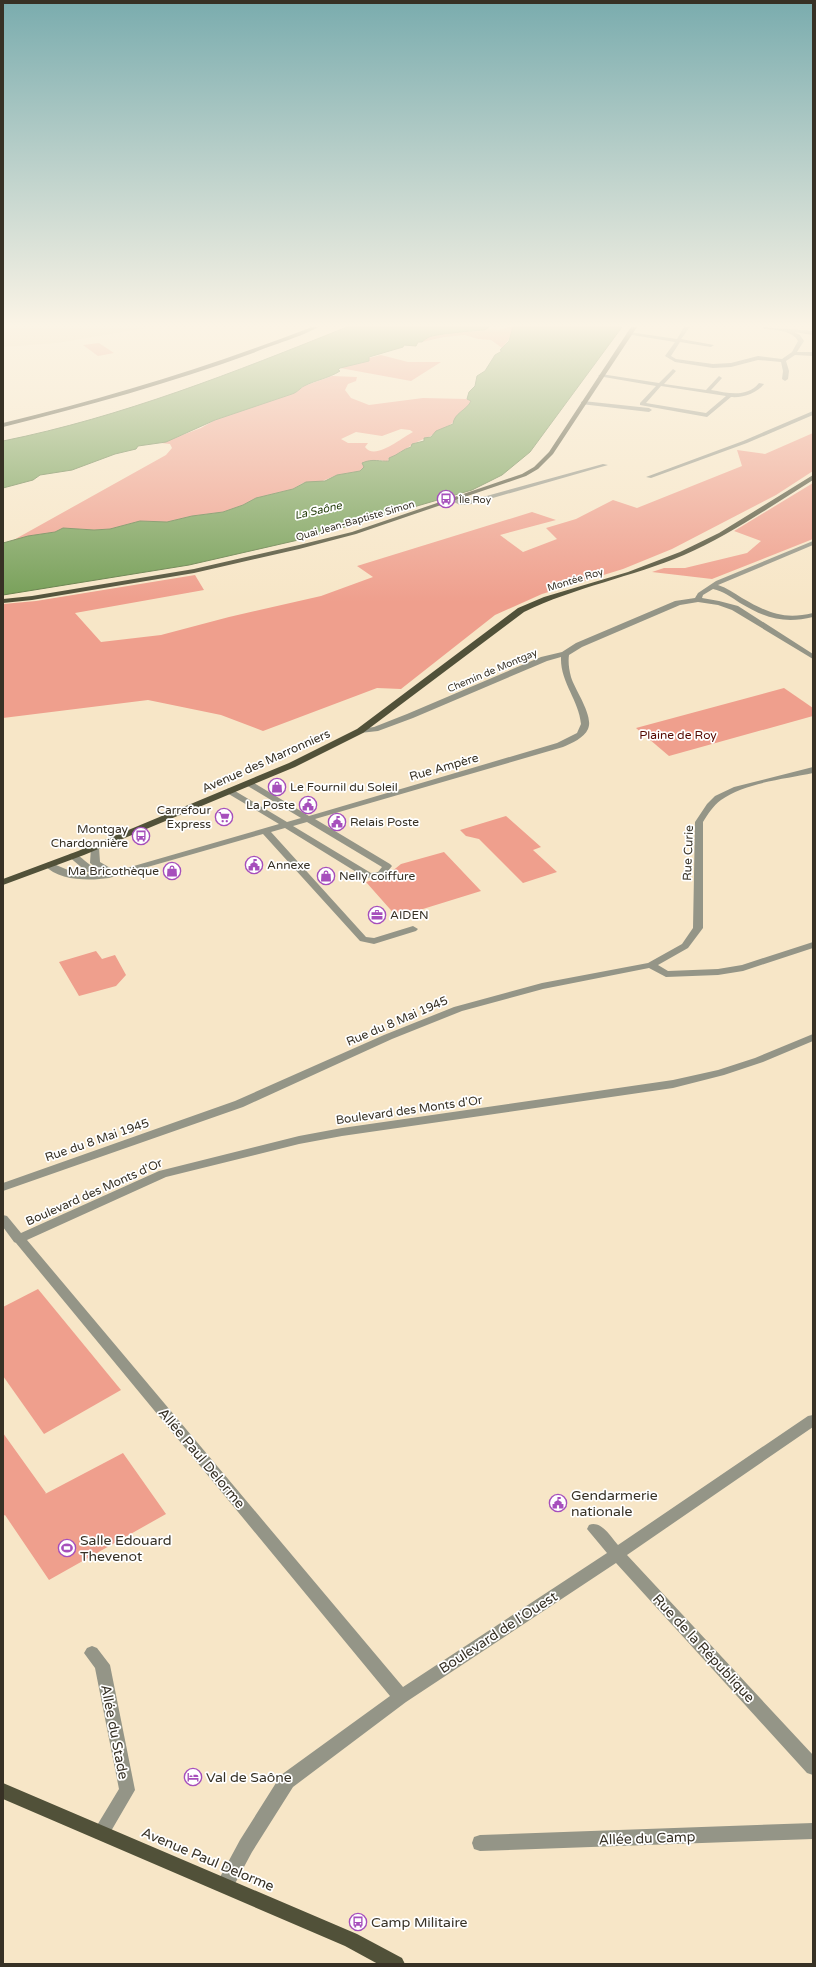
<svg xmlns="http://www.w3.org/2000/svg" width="816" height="1967" viewBox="0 0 816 1967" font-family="'Varela Round',sans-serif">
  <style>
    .built { fill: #edd9b3 }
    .green { fill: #ef9f8d; fill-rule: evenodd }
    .water { fill: #769f58; stroke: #637e49 }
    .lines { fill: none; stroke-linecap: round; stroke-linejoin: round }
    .minor { fill: #949587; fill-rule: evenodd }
    .major { fill: #515139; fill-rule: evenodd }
    .labels { text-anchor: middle; stroke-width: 3.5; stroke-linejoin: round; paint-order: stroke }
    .far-poi-label { font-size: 10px; fill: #373125; stroke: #fff; text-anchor: start }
    .far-street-label { font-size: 10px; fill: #373125; stroke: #fff }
    .far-water-label { font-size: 11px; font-style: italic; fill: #253f0c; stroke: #fff }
    .park-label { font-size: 12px; fill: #550900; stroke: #fff }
    .street-label { font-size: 12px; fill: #373125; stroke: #fff }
    .poi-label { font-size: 12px; fill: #373125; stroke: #fff; text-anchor: start }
    .near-street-label { font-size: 14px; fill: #373125; stroke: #fff }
    .near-poi-label { font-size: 14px; fill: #373125; stroke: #fff; text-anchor: start }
  </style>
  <rect width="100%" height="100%" fill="#f7e6c7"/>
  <path class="built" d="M 3,327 L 152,327 L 57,343 L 3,347 Z"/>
  <g class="green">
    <path d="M 508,327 L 513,327 C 512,336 508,341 502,348 L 491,340 L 478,339 L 465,335 L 444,337 L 422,342 L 428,337 L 477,329 L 499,330 Z"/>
    <path d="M 99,343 L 114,353 L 98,356 L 83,345 Z"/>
    <path d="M 381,355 L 408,362 L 441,362 L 411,381 L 340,368 L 369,361 L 369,358 Z"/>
    <path d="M 332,376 L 357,377 L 356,381 L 348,384 L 345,390 L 351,398 L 369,405 L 423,398 L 467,399 L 471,401 C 460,424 435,434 415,443 C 406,448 400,454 389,458 L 387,462 L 380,460 L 365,462 L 364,467 L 360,471 L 337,475 L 320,482 L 303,483 L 293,489 L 256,498 L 243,505 L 223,512 L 192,516 L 167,522 L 140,521 L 110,529 L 94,530 L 63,528 L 55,532 L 29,536 L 10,542 L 166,455 L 172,448 L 170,444 L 161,443 L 201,428 L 215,420 L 292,394 L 304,386 ZM 401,429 L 410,430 L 413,432 C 401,438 375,461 365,447 L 368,443 L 348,443 L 341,439 L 356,432 L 382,436 Z"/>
    <path d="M 813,433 L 813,471 L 776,495 L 672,549 L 623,569 L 542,594 L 495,615 L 401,689 L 377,688 L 263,731 L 221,715 L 148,700 L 3,718 L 3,604 L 36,601 L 195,575 L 204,590 L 75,613 L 101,642 L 161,635 L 229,617 L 321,596 L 373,577 L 357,566 L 532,512 L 556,520 L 500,535 L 523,552 L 557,539 L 546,528 L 576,519 L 613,500 L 637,508 L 742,466 L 737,450 L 765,454 Z"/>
    <path d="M 813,483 L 813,539 L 712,579 L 652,572 L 664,568 L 685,568 L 747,553 L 761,541 L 734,531 Z"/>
    <path d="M 784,688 L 813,708 L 813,716 L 669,756 L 636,728 Z"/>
    <path d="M 506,816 L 541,847 L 533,850 L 557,872 L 523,883 L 479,839 L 466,836 L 460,830 Z"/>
    <path d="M 444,852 L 481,891 L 397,917 L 366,882 L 386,876 L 401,864 Z"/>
    <path d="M 96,951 L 102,959 L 115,955 L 126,975 L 116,986 L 79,996 L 59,962 Z"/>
    <path d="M 38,1289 L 121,1390 L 44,1434 L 3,1376 L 3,1307 Z"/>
    <path d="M 3,1433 L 46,1493 L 45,1494 L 123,1453 L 166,1514 L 49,1580 L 5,1515 L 3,1516 Z"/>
  </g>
  <g class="water">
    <path d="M 347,327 L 489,327 L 485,330 C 478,330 435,334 429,337 C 427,338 424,340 422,342 L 418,342 L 416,346 L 404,345 L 403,347 L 369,357 L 369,361 L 340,368 L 338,370 L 340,371 C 329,378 316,380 304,386 C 300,388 298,392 292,394 L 215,420 L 166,442 L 138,446 L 136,449 L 115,454 L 72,470 L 40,475 L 33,480 L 3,488 L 3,441 C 122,417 235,372 347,327 Z"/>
    <path d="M 513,327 L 622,327 L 530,452 L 502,475 L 472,490 L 307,538 L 189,565 L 3,595 L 3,543 L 28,536 L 55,532 L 63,528 L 94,530 L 110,529 L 140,521 L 167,522 L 192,516 L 223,512 L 243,505 L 256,498 L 293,489 L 306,482 L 325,481 L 337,475 L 360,471 L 364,467 L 362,463 C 373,458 380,462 389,461 L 389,458 C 398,455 403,449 411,447 L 412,444 L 424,441 L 424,438 L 431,437 L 436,431 L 453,424 C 454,413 467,410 471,401 L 467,399 L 469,392 L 475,386 L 477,376 L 485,371 L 495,355 L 502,351 L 500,350 L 509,341 Z"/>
  </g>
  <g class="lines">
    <g class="minor">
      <path d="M 684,327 L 690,327 L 681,339 L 714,345 L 711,347 L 680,342 L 671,356 L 676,359 L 713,364 L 731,363 L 758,356 L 782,359 L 792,352 L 798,341 C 792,330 775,330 764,329 L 762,327 L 813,331 L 813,335 L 794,332 L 800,335 L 804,341 L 797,352 L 813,352 L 813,356 L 795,355 L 786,361 L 789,371 L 788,379 L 785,381 L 782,379 L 783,371 L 781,362 L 758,360 L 731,367 L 713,368 L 675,362 L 665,356 L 675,342 L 626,334 L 629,332 L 677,339 Z"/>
      <path d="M 673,369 L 676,371 L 664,384 L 706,390 L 719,376 L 722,378 L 711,390 C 728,393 747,398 759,383 L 764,384 C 757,393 743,398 731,397 L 707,417 L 640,405 L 640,403 L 656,386 L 598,376 L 601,374 L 659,383 ZM 661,386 L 726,396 L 706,413 L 646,403 Z"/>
      <path d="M 583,401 L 649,408 L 652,410 L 649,412 L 581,404 L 581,402 Z"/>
      <path d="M 813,411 L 813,415 L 747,443 L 651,478 L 646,477 L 743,441 Z"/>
      <path d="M 603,464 L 608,465 L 472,504 L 460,505 L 450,500 L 453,498 L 461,501 L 472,500 Z"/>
      <path d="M 813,541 L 813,545 L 718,585 C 727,588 734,593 742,598 C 768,613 784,620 813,613 L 813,617 C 784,624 765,618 740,603 C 731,597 723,591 713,589 L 703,595 L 702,598 L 719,601 L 738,606 L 813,654 L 813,659 L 732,610 L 718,605 L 698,602 L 680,605 L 582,647 L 569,655 C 568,662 569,669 571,677 C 575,690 594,716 588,729 C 584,738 572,743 563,747 L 315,819 L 390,864 L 392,866 L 384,876 L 366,878 L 285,828 L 271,832 L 366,937 L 374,938 L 413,926 L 418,929 L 416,931 L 374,944 L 360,941 L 263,834 L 109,878 C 89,881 59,881 44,865 L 49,862 L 75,873 L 98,874 L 87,872 L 68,856 L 70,854 C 80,852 88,867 98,869 L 90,863 L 91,847 L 95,844 L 99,847 L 100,862 L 112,869 L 113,872 L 279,824 L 227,793 L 227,789 L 230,788 L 287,822 L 301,818 L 246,785 L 245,783 L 249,780 L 309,816 L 557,743 L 577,733 L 581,724 C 579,700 560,682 561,657 L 547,661 L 413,718 L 378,731 L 360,733 L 356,731 L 360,729 L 374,727 L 407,714 L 541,657 L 562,652 L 576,643 L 675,601 L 695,598 L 698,593 L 716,581 ZM 307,822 L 382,867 L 378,872 L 371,873 L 293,826 Z"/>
      <path d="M 813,767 L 813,773 C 785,779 744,783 721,800 C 713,806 708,814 703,822 L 703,928 L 688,948 L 658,965 L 668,971 L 718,969 L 742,965 L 813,942 L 813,948 L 743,971 L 718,975 L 666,977 L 649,968 L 543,989 L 462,1011 L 392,1039 L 243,1107 L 3,1191 L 3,1183 L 235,1101 L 384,1035 L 454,1007 L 542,983 L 648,963 L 682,944 L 693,928 L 695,822 L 707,804 L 715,796 L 734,787 Z"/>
      <path d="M 813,1034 L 813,1041 L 763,1062 L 724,1075 L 673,1088 L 342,1136 L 299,1144 L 166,1177 L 27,1240 L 403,1687 L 607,1553 L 587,1529 L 589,1525 C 601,1520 611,1537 618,1545 L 808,1416 L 813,1415 L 813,1427 L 627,1555 L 813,1755 L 813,1775 L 807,1773 L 616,1563 L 406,1702 L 293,1787 L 252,1852 L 231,1891 L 225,1893 L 219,1891 L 217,1885 L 219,1879 L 240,1840 L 281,1775 L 390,1696 L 16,1243 L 14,1242 L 3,1227 L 3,1215 L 7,1216 L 21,1233 L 159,1171 L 299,1136 L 342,1128 L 673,1080 L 718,1070 L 755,1058 Z"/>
      <path d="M 92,1646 L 97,1648 L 110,1665 L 135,1790 L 107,1838 L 101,1840 L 95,1838 L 93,1832 L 119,1789 L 95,1668 L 84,1653 L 87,1648 Z"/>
      <path d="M 813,1823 L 813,1839 L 480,1851 L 474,1849 L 472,1843 L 474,1837 L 480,1835 Z"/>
    </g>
    <g class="major">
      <path d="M 312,327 L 318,327 C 304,336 269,346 253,353 C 171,383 87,406 3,427 L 3,423 C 108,398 211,366 312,327 Z"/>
      <path d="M 631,327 L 637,327 L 553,454 L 538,469 L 526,476 L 356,534 L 299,549 L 194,573 L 32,600 L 3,603 L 3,599 L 32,596 L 194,569 L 299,545 L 352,532 L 522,474 L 534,467 L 549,452 Z"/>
      <path d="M 813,475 L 813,480 C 771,506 730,535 684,555 C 632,577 575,587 524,612 L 363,733 L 295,767 L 84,855 L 3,885 L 3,879 L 78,851 L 289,763 L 357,729 L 518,608 L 544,597 L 628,572 L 680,552 L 719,533 Z"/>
      <path d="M 3,1783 L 357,1934 L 402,1958 L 405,1964 L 378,1964 L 345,1946 L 3,1799 Z"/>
    </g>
  </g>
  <linearGradient id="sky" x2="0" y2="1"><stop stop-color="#7aacae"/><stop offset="0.54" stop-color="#fbf4e6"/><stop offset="1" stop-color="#fbf4e6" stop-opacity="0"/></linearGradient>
  <rect width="816" height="602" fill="url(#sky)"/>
  <defs>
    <symbol id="bus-ring" viewBox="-11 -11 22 22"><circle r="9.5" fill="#fff" stroke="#a64fbc" stroke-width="1.5"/><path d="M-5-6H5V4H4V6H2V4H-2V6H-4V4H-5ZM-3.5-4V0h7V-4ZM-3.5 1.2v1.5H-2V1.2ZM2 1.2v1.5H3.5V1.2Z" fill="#a64fbc"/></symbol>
    <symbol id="shop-ring" viewBox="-11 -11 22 22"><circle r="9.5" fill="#fff" stroke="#a64fbc" stroke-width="1.5"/><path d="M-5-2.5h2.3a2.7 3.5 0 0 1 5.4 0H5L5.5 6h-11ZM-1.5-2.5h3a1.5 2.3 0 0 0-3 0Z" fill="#a64fbc"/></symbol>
    <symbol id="civic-ring" viewBox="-11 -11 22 22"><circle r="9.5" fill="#fff" stroke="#a64fbc" stroke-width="1.5"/><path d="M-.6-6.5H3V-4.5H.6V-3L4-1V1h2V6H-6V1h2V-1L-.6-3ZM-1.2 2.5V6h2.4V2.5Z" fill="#a64fbc"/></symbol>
    <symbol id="supermarket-ring" viewBox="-11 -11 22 22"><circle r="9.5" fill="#fff" stroke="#a64fbc" stroke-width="1.5"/><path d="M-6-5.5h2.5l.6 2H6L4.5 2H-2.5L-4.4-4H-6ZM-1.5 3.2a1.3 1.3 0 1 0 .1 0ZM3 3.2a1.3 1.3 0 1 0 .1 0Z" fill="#a64fbc"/></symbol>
    <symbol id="office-ring" viewBox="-11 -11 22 22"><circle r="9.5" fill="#fff" stroke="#a64fbc" stroke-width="1.5"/><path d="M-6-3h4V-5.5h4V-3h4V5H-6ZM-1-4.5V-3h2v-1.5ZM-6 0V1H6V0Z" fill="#a64fbc"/></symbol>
    <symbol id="stadium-ring" viewBox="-11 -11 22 22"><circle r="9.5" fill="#fff" stroke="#a64fbc" stroke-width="1.5"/><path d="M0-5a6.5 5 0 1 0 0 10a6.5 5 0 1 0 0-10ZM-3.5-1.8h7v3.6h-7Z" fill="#a64fbc"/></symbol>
    <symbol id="hotel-ring" viewBox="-11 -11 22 22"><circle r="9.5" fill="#fff" stroke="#a64fbc" stroke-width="1.5"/><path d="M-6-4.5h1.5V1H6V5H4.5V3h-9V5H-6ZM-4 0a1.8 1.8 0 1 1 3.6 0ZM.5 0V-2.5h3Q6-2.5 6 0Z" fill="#a64fbc"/></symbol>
  </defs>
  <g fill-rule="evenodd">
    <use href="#bus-ring" x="436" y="489" width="20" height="20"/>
    <use href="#shop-ring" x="267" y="777" width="20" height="20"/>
    <use href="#civic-ring" x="298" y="795" width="20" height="20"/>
    <use href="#supermarket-ring" x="214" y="807" width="20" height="20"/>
    <use href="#civic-ring" x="327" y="812" width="20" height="20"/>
    <use href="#bus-ring" x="131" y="826" width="20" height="20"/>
    <use href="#civic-ring" x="244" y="855" width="20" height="20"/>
    <use href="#shop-ring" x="162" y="861" width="20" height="20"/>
    <use href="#shop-ring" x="316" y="866" width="20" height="20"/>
    <use href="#office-ring" x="367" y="905" width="20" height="20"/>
    <use href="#civic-ring" x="548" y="1493" width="20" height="20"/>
    <use href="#stadium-ring" x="57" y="1538" width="20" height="20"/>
    <use href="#hotel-ring" x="183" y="1767" width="20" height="20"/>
    <use href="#bus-ring" x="348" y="1912" width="20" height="20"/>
  </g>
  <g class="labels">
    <g class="far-poi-label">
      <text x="459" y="503">Île Roy</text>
    </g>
    <g class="far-street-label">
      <text transform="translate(355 520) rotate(-16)" y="4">Quai Jean-Baptiste Simon</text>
      <text transform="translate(575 579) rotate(-17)" y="4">Montée Roy</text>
      <text transform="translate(492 670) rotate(-23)" y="4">Chemin de Montgay</text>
    </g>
    <g class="far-water-label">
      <text transform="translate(318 510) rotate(-13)" y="4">La Saône</text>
    </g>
    <g class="park-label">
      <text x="678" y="739">Plaine de Roy</text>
    </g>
    <g class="street-label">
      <text transform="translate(266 761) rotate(-24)" y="4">Avenue des Marronniers</text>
      <text transform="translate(444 767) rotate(-16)" y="4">Rue Ampère</text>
      <text transform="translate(688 853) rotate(-88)" y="4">Rue Curie</text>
      <text transform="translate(397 1021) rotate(-23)" y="4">Rue du 8 Mai 1945</text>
      <text transform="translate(409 1110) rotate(-8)" y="4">Boulevard des Monts d'Or</text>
      <text transform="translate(97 1140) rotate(-19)" y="4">Rue du 8 Mai 1945</text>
      <text transform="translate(94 1192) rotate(-24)" y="4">Boulevard des Monts d'Or</text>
    </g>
    <g class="poi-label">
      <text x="290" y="791">Le Fournil du Soleil</text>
      <text x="295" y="809" text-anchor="end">La Poste</text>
      <text x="211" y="814" text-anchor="end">Carrefour<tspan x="211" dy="14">Express</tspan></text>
      <text x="350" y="826">Relais Poste</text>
      <text x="128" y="833" text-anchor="end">Montgay<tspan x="128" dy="14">Chardonnière</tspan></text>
      <text x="267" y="869">Annexe</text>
      <text x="159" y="875" text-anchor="end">Ma Bricothèque</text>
      <text x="339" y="880">Nelly coiffure</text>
      <text x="390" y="919">AIDEN</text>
    </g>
    <g class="near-street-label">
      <text transform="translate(202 1458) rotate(50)" y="5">Allée Paul Delorme</text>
      <text transform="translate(498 1632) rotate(-33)" y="5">Boulevard de l'Ouest</text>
      <text transform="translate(704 1648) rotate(47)" y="5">Rue de la République</text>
      <text transform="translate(115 1732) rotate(79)" y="5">Allée du Stade</text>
      <text transform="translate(647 1838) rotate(-2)" y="5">Allée du Camp</text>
      <text transform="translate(208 1859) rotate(23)" y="5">Avenue Paul Delorme</text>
    </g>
    <g class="near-poi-label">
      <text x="571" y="1500">Gendarmerie<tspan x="571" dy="16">nationale</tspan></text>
      <text x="80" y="1545">Salle Edouard<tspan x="80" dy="16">Thevenot</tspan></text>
      <text x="206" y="1782">Val de Saône</text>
      <text x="371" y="1927">Camp Militaire</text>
    </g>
  </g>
  <rect width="816" height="1967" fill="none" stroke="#373125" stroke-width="8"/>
</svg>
